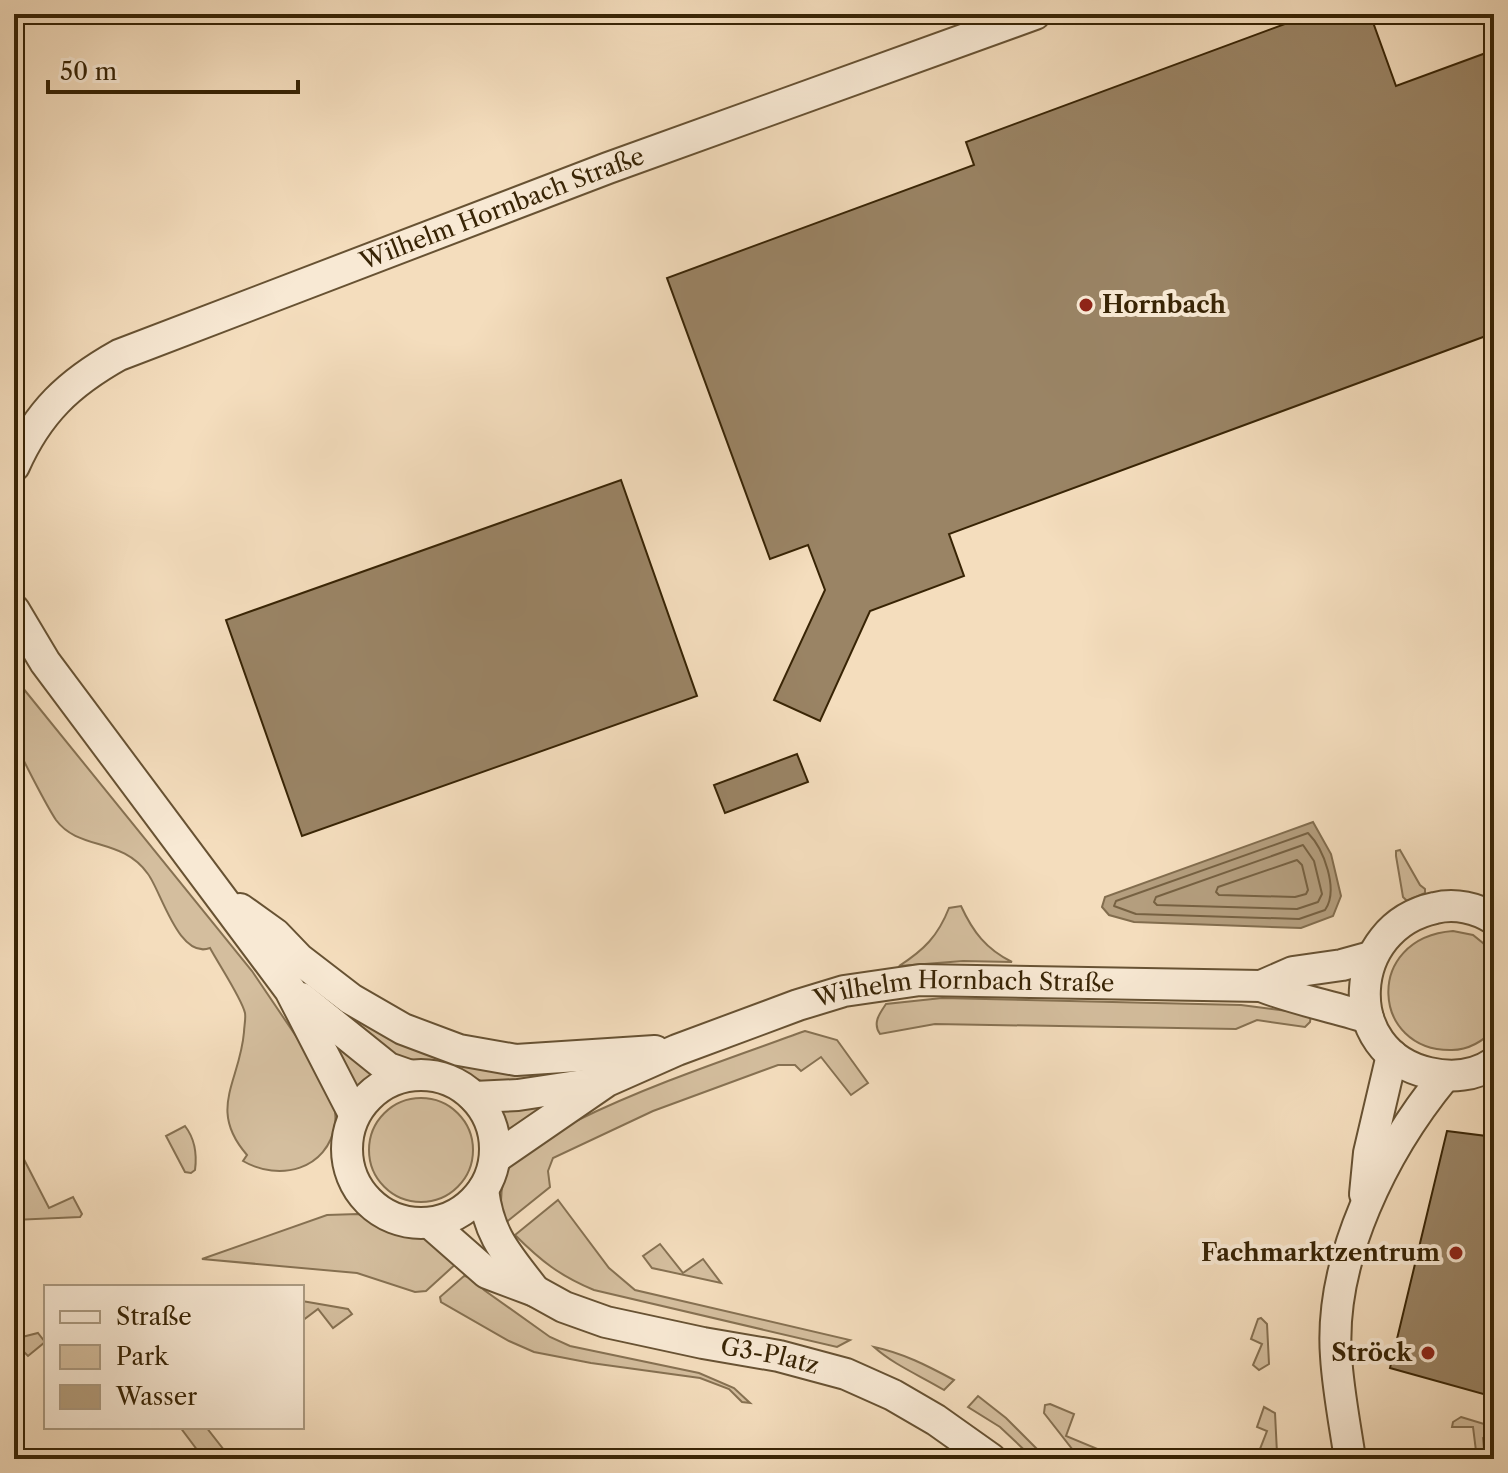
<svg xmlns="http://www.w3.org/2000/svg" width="1508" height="1473" viewBox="0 0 1508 1473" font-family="'Libre Caslon Text',serif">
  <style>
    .green { fill: #d4be9e; stroke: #867152; stroke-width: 2 }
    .water { fill: #b49e7e; stroke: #826d4e; stroke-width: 2 }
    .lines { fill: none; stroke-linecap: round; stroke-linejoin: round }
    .shore { stroke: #766142; stroke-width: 2 }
    .building { fill: #9a8465; stroke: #382405; stroke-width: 2 }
    .minor-casing { stroke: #675233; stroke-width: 34 }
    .minor { stroke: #f8e9d4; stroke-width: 30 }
    .poi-dot { fill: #8f2418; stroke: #f8e9d4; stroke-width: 3 }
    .labels { text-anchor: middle; stroke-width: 8; stroke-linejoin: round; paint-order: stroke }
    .street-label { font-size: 24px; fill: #382405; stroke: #f8e9d4 }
    .poi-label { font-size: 24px; font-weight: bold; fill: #382405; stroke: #f8e9d4; text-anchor: end }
  </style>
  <rect width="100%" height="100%" fill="#f4ddbd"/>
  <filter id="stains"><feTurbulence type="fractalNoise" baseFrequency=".0025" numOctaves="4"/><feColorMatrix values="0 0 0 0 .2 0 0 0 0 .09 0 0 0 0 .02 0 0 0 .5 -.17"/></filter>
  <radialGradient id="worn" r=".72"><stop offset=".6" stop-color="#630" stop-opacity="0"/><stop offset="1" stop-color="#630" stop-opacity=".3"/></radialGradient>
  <g class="green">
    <path d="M 14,677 L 252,971 L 327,1082 C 332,1095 337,1109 335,1124 C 328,1170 279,1182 243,1161 L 247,1155 C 207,1109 240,1082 244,1032 C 244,1027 246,1019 245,1013 C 242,999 218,963 210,948 C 179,960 161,891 148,874 C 122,837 79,851 56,820 C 48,808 17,750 14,738 C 10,722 14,694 14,677 Z"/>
    <path d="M 1400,850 L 1420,885 L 1425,889 L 1425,893 L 1407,901 L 1403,897 L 1396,856 L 1396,851 Z"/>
    <path d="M 961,906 C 973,932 986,949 1012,962 L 963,961 L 899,966 C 924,950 938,936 949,908 Z"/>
    <path d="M 1453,931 L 1473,935 L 1494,952 L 1494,1029 C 1484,1041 1468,1050 1452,1050 C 1371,1052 1363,938 1453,931 Z"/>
    <path d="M 942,998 L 1241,1005 L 1311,1014 L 1310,1022 L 1305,1027 L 1257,1020 L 1236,1029 L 935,1024 L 880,1034 C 872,1023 880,1013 886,1004 Z"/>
    <path d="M 348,1011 L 557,1072 L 509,1085 L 491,1085 L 449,1068 L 406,1061 L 387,1053 L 345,1014 Z"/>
    <path d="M 805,1031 L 837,1040 L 868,1083 L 851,1095 L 821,1057 L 801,1071 L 795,1065 L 778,1065 L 653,1111 L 553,1158 L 548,1171 L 550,1187 L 504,1224 C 497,1196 502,1164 526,1146 C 540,1135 560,1129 576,1121 C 649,1085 728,1059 805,1031 Z"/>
    <path d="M 335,1035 L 377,1076 L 366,1082 L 357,1092 L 328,1041 Z"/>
    <circle cx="421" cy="1150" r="52"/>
    <path d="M 552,1104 L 504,1132 L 503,1121 L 496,1109 Z"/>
    <path d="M 185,1126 C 195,1139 197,1155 195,1170 L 191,1173 L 185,1172 L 166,1136 Z"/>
    <path d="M 14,1140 L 49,1208 L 73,1197 L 82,1214 L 80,1217 L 14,1220 L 14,1199 L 21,1195 L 14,1182 Z"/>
    <path d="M 558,1200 L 609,1268 L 635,1290 L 850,1340 L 837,1347 L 594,1290 C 560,1276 541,1261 515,1235 Z"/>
    <path d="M 358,1214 L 383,1228 L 430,1240 L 459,1261 L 426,1291 L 415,1292 L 357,1273 L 202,1259 L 327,1215 Z"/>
    <path d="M 660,1244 L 683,1273 L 703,1259 L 721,1283 L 652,1268 L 643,1256 Z"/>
    <path d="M 464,1276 L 474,1278 L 484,1290 L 550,1337 L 570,1346 L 699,1373 L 734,1388 L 750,1403 L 742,1402 L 729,1389 L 700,1378 L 591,1363 L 534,1352 L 509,1341 L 441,1302 L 440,1297 Z"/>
    <path d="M 302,1301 L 348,1309 L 352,1314 L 333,1328 L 318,1309 L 302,1321 Z"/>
    <path d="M 1261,1318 L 1267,1324 L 1269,1364 L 1259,1370 L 1253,1365 L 1262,1344 L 1251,1339 L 1258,1319 Z"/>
    <path d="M 38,1333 L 45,1342 L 28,1356 L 20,1348 L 14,1352 L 14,1339 Z"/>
    <path d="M 874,1347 C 903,1353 928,1366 954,1380 L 944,1390 C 921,1376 894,1365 874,1347 Z"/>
    <path d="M 978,1396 L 1006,1418 L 1047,1459 L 1034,1459 L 1000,1427 L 968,1407 Z"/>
    <path d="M 1050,1404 L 1074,1414 L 1066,1436 L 1100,1450 L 1097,1459 L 1080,1459 L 1044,1413 L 1045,1405 Z"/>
    <path d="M 1264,1407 L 1275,1413 L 1277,1453 L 1271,1458 L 1263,1455 L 1260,1449 L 1267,1431 L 1257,1427 Z"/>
    <path d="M 1461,1417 L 1494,1427 L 1494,1436 L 1483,1438 L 1485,1459 L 1477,1459 L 1473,1427 L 1452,1427 L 1453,1422 Z"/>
    <path d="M 180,1427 L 206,1427 L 231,1459 L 204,1459 Z"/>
  </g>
  <path class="water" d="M 1313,822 L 1331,854 L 1341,896 L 1333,916 L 1301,928 L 1134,922 L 1109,915 L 1102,907 L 1105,897 Z"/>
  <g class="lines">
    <g class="shore">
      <path d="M 1308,833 C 1324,849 1339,890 1325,910 L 1299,919 L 1136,914 L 1114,906 L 1116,901 Z"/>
      <path d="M 1303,845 L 1314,861 L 1322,894 L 1318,902 L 1297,909 L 1157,905 L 1154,902 L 1156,897 Z"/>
      <path d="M 1297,860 L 1302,865 L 1308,890 L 1306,894 L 1295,897 L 1219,895 L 1216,892 L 1218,887 Z"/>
    </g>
  </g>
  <g class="building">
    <path d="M 1312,14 L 1370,14 L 1396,86 L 1494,50 L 1494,333 L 949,534 L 964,576 L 870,611 L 820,721 L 774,700 L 825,590 L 808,545 L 770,559 L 667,278 L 974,165 L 966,142 Z"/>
    <path d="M 621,480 L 697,696 L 302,836 L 226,620 Z"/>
    <path d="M 797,754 L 808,782 L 725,813 L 714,785 Z"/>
    <path d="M 1447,1131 L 1494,1137 L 1494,1397 L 1390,1368 Z"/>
  </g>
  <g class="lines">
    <defs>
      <g id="minor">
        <path id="s1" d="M 14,466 C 38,412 69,383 119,355 L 608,168 L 1035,14"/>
        <path d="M 14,610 L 45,662 L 290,990 L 354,1114"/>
        <path d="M 240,909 L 275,934 L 299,959 L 351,999 L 403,1029 L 459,1050 L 516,1060 L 655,1051"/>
        <path d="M 1494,919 C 1477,908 1455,903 1435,908 C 1346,927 1339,1053 1429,1073 C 1451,1078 1475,1076 1494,1063"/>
        <path d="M 1261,986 L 1293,972 L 1342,965 L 1371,957"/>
        <path d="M 301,998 L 388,1068 L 408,1075"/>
        <circle cx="421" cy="1149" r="74"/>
        <path d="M 474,1097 L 518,1095 L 597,1083"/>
        <path id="s2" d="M 495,1158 L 607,1081 L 677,1050 L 798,1005 L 844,991 L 920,980 L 1261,986 C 1296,1000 1332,1006 1368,1018"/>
        <path d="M 483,1190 C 489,1237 507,1254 535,1291"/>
        <path d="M 1365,1194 L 1369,1153 L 1392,1055"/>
        <path id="s3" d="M 430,1223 L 487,1273 L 535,1291 L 564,1307 L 606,1322 L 703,1343 L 779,1356 L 846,1374 L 893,1395 L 936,1420 L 991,1459"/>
        <path d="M 1350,1459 C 1345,1425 1338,1390 1336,1356 C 1329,1259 1384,1150 1444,1077"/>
      </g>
    </defs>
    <use href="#minor" class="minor-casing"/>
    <use href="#minor" class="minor"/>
  </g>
  <g class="poi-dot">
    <circle cx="1086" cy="305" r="8"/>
    <circle cx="1456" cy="1253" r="8"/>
    <circle cx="1428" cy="1353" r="8"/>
  </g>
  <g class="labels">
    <g class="street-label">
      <text dy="8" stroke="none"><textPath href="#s1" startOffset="566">Wilhelm Hornbach Straße</textPath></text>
      <text dy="8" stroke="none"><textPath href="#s2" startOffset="510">Wilhelm Hornbach Straße</textPath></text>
      <text dy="8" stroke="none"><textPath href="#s3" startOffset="372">G3-Platz</textPath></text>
    </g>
    <g class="poi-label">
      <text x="1102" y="313" text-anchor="start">Hornbach</text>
      <text x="1440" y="1261">Fachmarktzentrum</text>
      <text x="1412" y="1361">Ströck</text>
    </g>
  </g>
  <rect width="1508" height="1473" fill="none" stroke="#f4ddbd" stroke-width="48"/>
  <rect x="16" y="16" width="1476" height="1441" fill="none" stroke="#382405" stroke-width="4"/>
  <rect x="24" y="24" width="1460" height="1425" fill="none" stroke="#382405" stroke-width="2"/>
  <rect x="44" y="1285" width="260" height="144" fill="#f8e9d4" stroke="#ab9a81" stroke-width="2"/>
  <rect x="60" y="1311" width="40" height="12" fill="#f8e9d4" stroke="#ab9a81" stroke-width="2"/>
  <text x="116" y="1325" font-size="24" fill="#382405">Straße</text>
  <rect x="60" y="1345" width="40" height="24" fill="#d4be9e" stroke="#ab9a81" stroke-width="2"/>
  <text x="116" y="1365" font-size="24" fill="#382405">Park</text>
  <rect x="60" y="1385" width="40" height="24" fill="#b49e7e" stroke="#ab9a81" stroke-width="2"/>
  <text x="116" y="1405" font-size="24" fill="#382405">Wasser</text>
  <path d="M48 80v12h250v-12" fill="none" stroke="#382405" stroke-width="4"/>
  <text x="60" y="80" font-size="24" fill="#382405" stroke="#f8e9d4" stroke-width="6" paint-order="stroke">50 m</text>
  <rect width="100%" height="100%" filter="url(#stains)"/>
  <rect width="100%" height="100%" fill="url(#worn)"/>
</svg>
